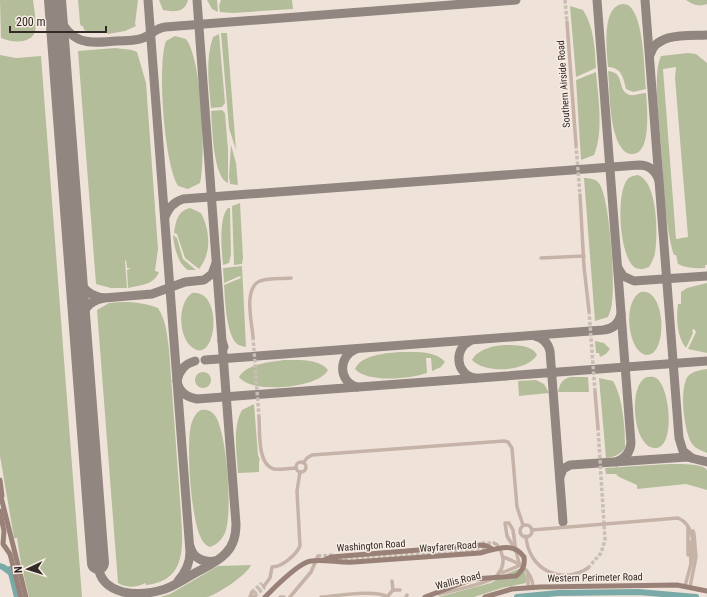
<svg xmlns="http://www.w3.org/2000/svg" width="707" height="597" viewBox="0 0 707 597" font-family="'Roboto Condensed',sans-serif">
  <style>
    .green { fill: #b4bd9a; fill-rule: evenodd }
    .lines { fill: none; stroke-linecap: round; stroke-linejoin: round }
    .river { stroke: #7aaaa8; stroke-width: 6 }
    .taxiway { stroke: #918680; stroke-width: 9 }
    .runway { stroke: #918680; stroke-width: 22 }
    .street-tunnel { stroke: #c9beb5; stroke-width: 3.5; stroke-dasharray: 3.5 2; stroke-linecap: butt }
    .street { stroke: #c6b2a6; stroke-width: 3.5 }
    .secondary { stroke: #998177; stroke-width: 5 }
    .labels { text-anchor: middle; stroke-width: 3; stroke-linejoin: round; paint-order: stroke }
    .street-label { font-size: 10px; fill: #332926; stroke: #f7ede4 }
  </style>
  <rect width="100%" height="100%" fill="#efe3d9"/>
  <g class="green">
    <path d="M 0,0 L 33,0 C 34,8 37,24 35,32 C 30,45 10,42 1,38 Z"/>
    <path d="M 78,0 L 138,0 L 135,24 L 136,26 L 125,31 L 108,34 L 107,33 L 92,33 L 84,30 L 83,26 L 81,26 L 80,23 Z"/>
    <path d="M 159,0 L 188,0 C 185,13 173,12 163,10 Z"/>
    <path d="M 207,0 L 217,0 L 218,12 L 212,9 Z"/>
    <path d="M 221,0 L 292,0 L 293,9 L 233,13 L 220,12 L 219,6 Z"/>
    <path d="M 686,0 L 707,0 L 707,4 C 699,7 693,5 686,0 Z"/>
    <path d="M 622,4 C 626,4 630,5 632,9 C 644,25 644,69 646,89 L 633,92 L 626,89 C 623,77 622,68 608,67 C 607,52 601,7 622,4 Z"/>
    <path d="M 570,6 L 583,10 C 594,27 595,49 596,68 L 576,77 Z"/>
    <path d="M 221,33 L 227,33 L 236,150 L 229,128 Z"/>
    <path d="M 219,34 L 225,103 L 222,107 L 211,108 C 209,85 205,60 213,37 Z"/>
    <path d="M 175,36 L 186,39 C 202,60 206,156 200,183 L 188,189 L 178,186 C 164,164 157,65 166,41 Z"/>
    <path d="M 115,48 L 132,50 L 137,52 L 146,83 L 158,249 L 155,271 L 159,272 C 154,285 141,285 128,288 L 127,270 L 131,268 L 127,268 L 126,260 L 125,261 L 127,288 L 111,288 L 96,284 L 78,51 Z"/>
    <path d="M 688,53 L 696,54 L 707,63 L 707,265 L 705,265 L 705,268 C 696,269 686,268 678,264 L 676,255 L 674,255 L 672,249 C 664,216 664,182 661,148 C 660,125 652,75 661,56 ZM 676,67 L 675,78 L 688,237 L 676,239 L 663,69 Z"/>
    <path d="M 0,55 L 16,58 L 41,56 L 82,597 L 29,597 L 21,564 L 17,538 L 14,538 L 0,456 Z"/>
    <path d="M 608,71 C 626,72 616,91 630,95 C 635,96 641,93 646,93 C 647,106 652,153 633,154 C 626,155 622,149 619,144 C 609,124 610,93 608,71 Z"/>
    <path d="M 596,72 C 598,96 604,132 594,155 L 581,160 L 576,80 Z"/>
    <path d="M 222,110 L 225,113 L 228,150 L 228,183 C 213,178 212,125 211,111 Z"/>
    <path d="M 231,145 L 236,163 L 238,185 L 230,184 L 229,176 Z"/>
    <path d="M 638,175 C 658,182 658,235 655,253 C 654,258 652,262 649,267 L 643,269 C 640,269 637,269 634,267 C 619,254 616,195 627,180 C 630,176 633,176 638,175 Z"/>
    <path d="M 584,178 C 589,178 595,179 598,182 C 610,194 615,283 612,302 C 612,307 610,312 608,317 L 595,321 Z"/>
    <path d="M 240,203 L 243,258 L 242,264 L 234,265 L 232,206 Z"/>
    <path d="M 190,208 L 201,213 C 210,230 212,253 199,269 L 185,258 L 177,234 L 174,233 C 176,222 177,211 190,208 Z"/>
    <path d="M 228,208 L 230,208 L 231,255 L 229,263 L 223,265 C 222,251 218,219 228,208 Z"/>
    <path d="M 173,235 L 177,238 L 183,259 L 196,270 L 188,270 C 178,264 174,247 173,235 Z"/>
    <path d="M 242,266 L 246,347 C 243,346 240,346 237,344 C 226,334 225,299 224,285 L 241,278 L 240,276 L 224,283 L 223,268 Z"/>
    <path d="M 707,283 L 707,353 L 688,349 L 696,332 L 694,329 L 692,330 L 693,333 L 686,348 C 677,337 676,318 678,304 L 681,304 L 681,292 L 687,288 Z"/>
    <path d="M 641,292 C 666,287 668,355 647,355 C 644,355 641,353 639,351 C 627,339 624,300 641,292 Z"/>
    <path d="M 192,293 C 224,289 217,365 193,348 C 178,338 177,303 192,293 Z"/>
    <path d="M 109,303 C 125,301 143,302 158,308 C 166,320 167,335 169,349 L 181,514 C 183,546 187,581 146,585 L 145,583 C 136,588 127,588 118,583 L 97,310 Z"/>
    <path d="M 595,341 L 604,343 L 610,349 L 606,354 L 600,357 L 599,353 L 596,353 Z"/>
    <path d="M 506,345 C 516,345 532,345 537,355 C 527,372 485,374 472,360 C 477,349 496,345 506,345 Z"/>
    <path d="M 400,352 C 414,352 436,350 445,362 L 441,367 L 432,371 L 431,358 L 426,358 L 427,373 C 410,379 367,383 355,369 C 361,355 386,353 400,352 Z"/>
    <path d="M 284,360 C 297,360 319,358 328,370 C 318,389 251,394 239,377 C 246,364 270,362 284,360 Z"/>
    <path d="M 707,369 L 707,453 C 703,451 696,449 693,445 C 684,435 678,385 689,375 C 694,371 701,370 707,369 Z"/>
    <circle cx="203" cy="380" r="8"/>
    <path d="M 571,377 L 588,377 L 589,392 L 558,392 C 560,383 562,379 571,377 Z"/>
    <path d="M 647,377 C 651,377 653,376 656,378 C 670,386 676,447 656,448 C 633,450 627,384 647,377 Z"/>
    <path d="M 599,378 L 613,381 C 623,398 625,428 625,448 C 620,455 614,457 606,458 Z"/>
    <path d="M 536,380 L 544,384 L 549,393 L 519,396 L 518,381 Z"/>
    <path d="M 254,404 L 258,455 L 260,460 L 259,461 L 259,472 L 238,473 C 237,454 232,427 242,410 Z"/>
    <path d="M 201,410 C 208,409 212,411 216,417 C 227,436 233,513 225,533 C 222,539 217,545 210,547 C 205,545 202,541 200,536 C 191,516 186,446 191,425 C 193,419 195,413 201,410 Z"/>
    <path d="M 669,464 C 676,464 704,463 707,470 C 707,475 707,485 707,490 L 686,484 L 637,489 L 637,485 L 619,477 L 616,474 L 606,474 L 605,468 Z"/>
    <path d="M 251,565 C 248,574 217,595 207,597 C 195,597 173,597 160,597 L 170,594 L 218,566 Z"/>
    <path d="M 521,568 C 526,571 527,577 526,583 L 502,588 L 474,597 L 438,597 L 491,583 L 504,575 Z"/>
  </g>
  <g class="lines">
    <g class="river">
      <path d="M 0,566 L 3,567 L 11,573"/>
      <path d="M 10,569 L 17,597"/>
      <path d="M 517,597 L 558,593 L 639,592 L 696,597"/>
    </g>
    <g class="taxiway">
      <path d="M 148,0 L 177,381 C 179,392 186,397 197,399 L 707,361"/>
      <path d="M 197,0 L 222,341 L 224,347"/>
      <path d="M 597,0 L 631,443 C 630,453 625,459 616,462"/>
      <path d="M 645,0 L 679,438 L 683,451 L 692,458"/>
      <path d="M 57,15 C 72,44 86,44 116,41 C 125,41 135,41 143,38 C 151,35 156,28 165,27 L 516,0"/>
      <path d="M 650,55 C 656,32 688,36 707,35"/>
      <path d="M 165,217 C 169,208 173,202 183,199 L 639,165 C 650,165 656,171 659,181"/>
      <path d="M 618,268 L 623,276 L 634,281 L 707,276"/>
      <path d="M 76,275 C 82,288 89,296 104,298"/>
      <path d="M 80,330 C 83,313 84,302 104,298 L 152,294 L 185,282 L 204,280 L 212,274 L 216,263"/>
      <path d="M 535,336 C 544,338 548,343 550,351 L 563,522"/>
      <path d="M 470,341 C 453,349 456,375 475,378"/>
      <path d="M 356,349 C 338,356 338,382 357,387"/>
      <path d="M 205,360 L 603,330 C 613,329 619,324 621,314"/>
      <path d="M 560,477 L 563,469 L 570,465 L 687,457 L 707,462"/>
      <path d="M 190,546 C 193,558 203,563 215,561"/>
      <path d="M 98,563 C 99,597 140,597 165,589 C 176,585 186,578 195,573 C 206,567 218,562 226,553 C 234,545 236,534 236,524 L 222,341"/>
      <path d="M 178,581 C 186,572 190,563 190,552 L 177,381 C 179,371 184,364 195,361"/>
    </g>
    <path class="runway" d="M 55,0 L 98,563"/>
    <g class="street-tunnel">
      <path d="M 565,0 L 567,22"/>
      <path d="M 576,145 L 580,195"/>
      <path d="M 589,311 L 595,392"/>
      <path d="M 253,337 L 259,417"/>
      <path d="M 482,543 L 494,543"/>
      <path d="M 318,556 L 334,555"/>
      <path d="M 339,560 L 486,549"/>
      <path d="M 588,568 L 601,553 L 605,540 L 598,428"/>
      <path d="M 252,592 L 262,583"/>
      <path d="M 254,594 L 264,586"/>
      <path d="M 255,596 L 265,587"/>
    </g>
    <g class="street">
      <path d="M 567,22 L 576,145"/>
      <path d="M 580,195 L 584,267 L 589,311"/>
      <path d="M 541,258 L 584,256"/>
      <path d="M 253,337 C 252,323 243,288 260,281 C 269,278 281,279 291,278"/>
      <path d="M 595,392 L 598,428"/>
      <path d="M 259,417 C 260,431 257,465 274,469 C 280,470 289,468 296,468"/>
      <circle cx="301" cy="467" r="5"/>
      <path d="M 303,463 L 307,458 L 312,455 L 504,441 L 508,442 L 512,448 L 517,507 L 523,525"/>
      <path d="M 505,523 L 509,523 L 513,530 L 516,551 L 507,536 Z"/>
      <circle cx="526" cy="531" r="6"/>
      <path d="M 688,527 L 688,555"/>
      <path d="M 532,530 L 678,518 C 695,525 695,548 691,564"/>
      <path d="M 526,536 C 528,569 561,586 588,568"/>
      <path d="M 516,551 L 519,563"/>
      <path d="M 503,557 C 517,562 532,569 533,587"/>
      <path d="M 499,572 L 504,572 L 521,565"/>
      <path d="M 528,574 L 528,587"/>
      <path d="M 392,581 L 393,590"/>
      <path d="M 264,586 L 270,578 L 272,567 C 282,567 296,555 300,546 L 297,491 L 300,472"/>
      <path d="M 685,586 L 691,564 L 690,542"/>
      <path d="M 690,587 L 696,557 L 694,534 L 693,531"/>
      <path d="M 439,594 C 449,592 486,583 494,578 C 501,573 505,563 502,555 C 501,550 499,545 494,543"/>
      <path d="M 250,597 L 252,592"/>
      <path d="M 253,597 L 255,596"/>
      <path d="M 280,597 L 284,597"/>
      <path d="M 290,597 L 311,572 L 318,556"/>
      <path d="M 321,597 C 337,596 375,589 388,597"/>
      <path d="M 387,597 L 393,590 L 400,590"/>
      <path d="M 406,597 L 407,595"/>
    </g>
    <g class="secondary">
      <path d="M 0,480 L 2,496"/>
      <path d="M 0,493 L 26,597"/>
      <path d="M 0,511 L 4,531 L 3,544 L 10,554 L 21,597"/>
      <path d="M 324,560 L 331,557 L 481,545 L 487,546 L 492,549"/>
      <path d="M 265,597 C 274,588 299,562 311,561 C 325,559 339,563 354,562 L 480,553 C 496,549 513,541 524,557 C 525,566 523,570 516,576 L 473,579 L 425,597"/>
      <path d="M 485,597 L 512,589 L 540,587 L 677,585 L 707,591"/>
    </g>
  </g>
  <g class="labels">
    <g class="street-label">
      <text transform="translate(563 84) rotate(-94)" y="4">Southern Airside Road</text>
      <text transform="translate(371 545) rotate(-4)" y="4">Washington Road</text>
      <text transform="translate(448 546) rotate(-4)" y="4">Wayfarer Road</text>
      <text transform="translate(595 577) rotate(-1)" y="4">Western Perimeter Road</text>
      <text transform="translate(458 580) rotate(-14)" y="4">Wallis Road</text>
    </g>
  </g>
  <g transform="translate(28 569) rotate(266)" stroke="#f7ede4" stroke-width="3" paint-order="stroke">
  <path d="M0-3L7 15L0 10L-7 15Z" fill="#332926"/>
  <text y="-6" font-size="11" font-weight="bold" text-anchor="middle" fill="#332926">N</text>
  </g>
  <path d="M10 26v6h96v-6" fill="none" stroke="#332926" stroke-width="2"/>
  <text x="16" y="26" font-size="12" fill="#332926" stroke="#f7ede4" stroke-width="3" paint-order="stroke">200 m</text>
</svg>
